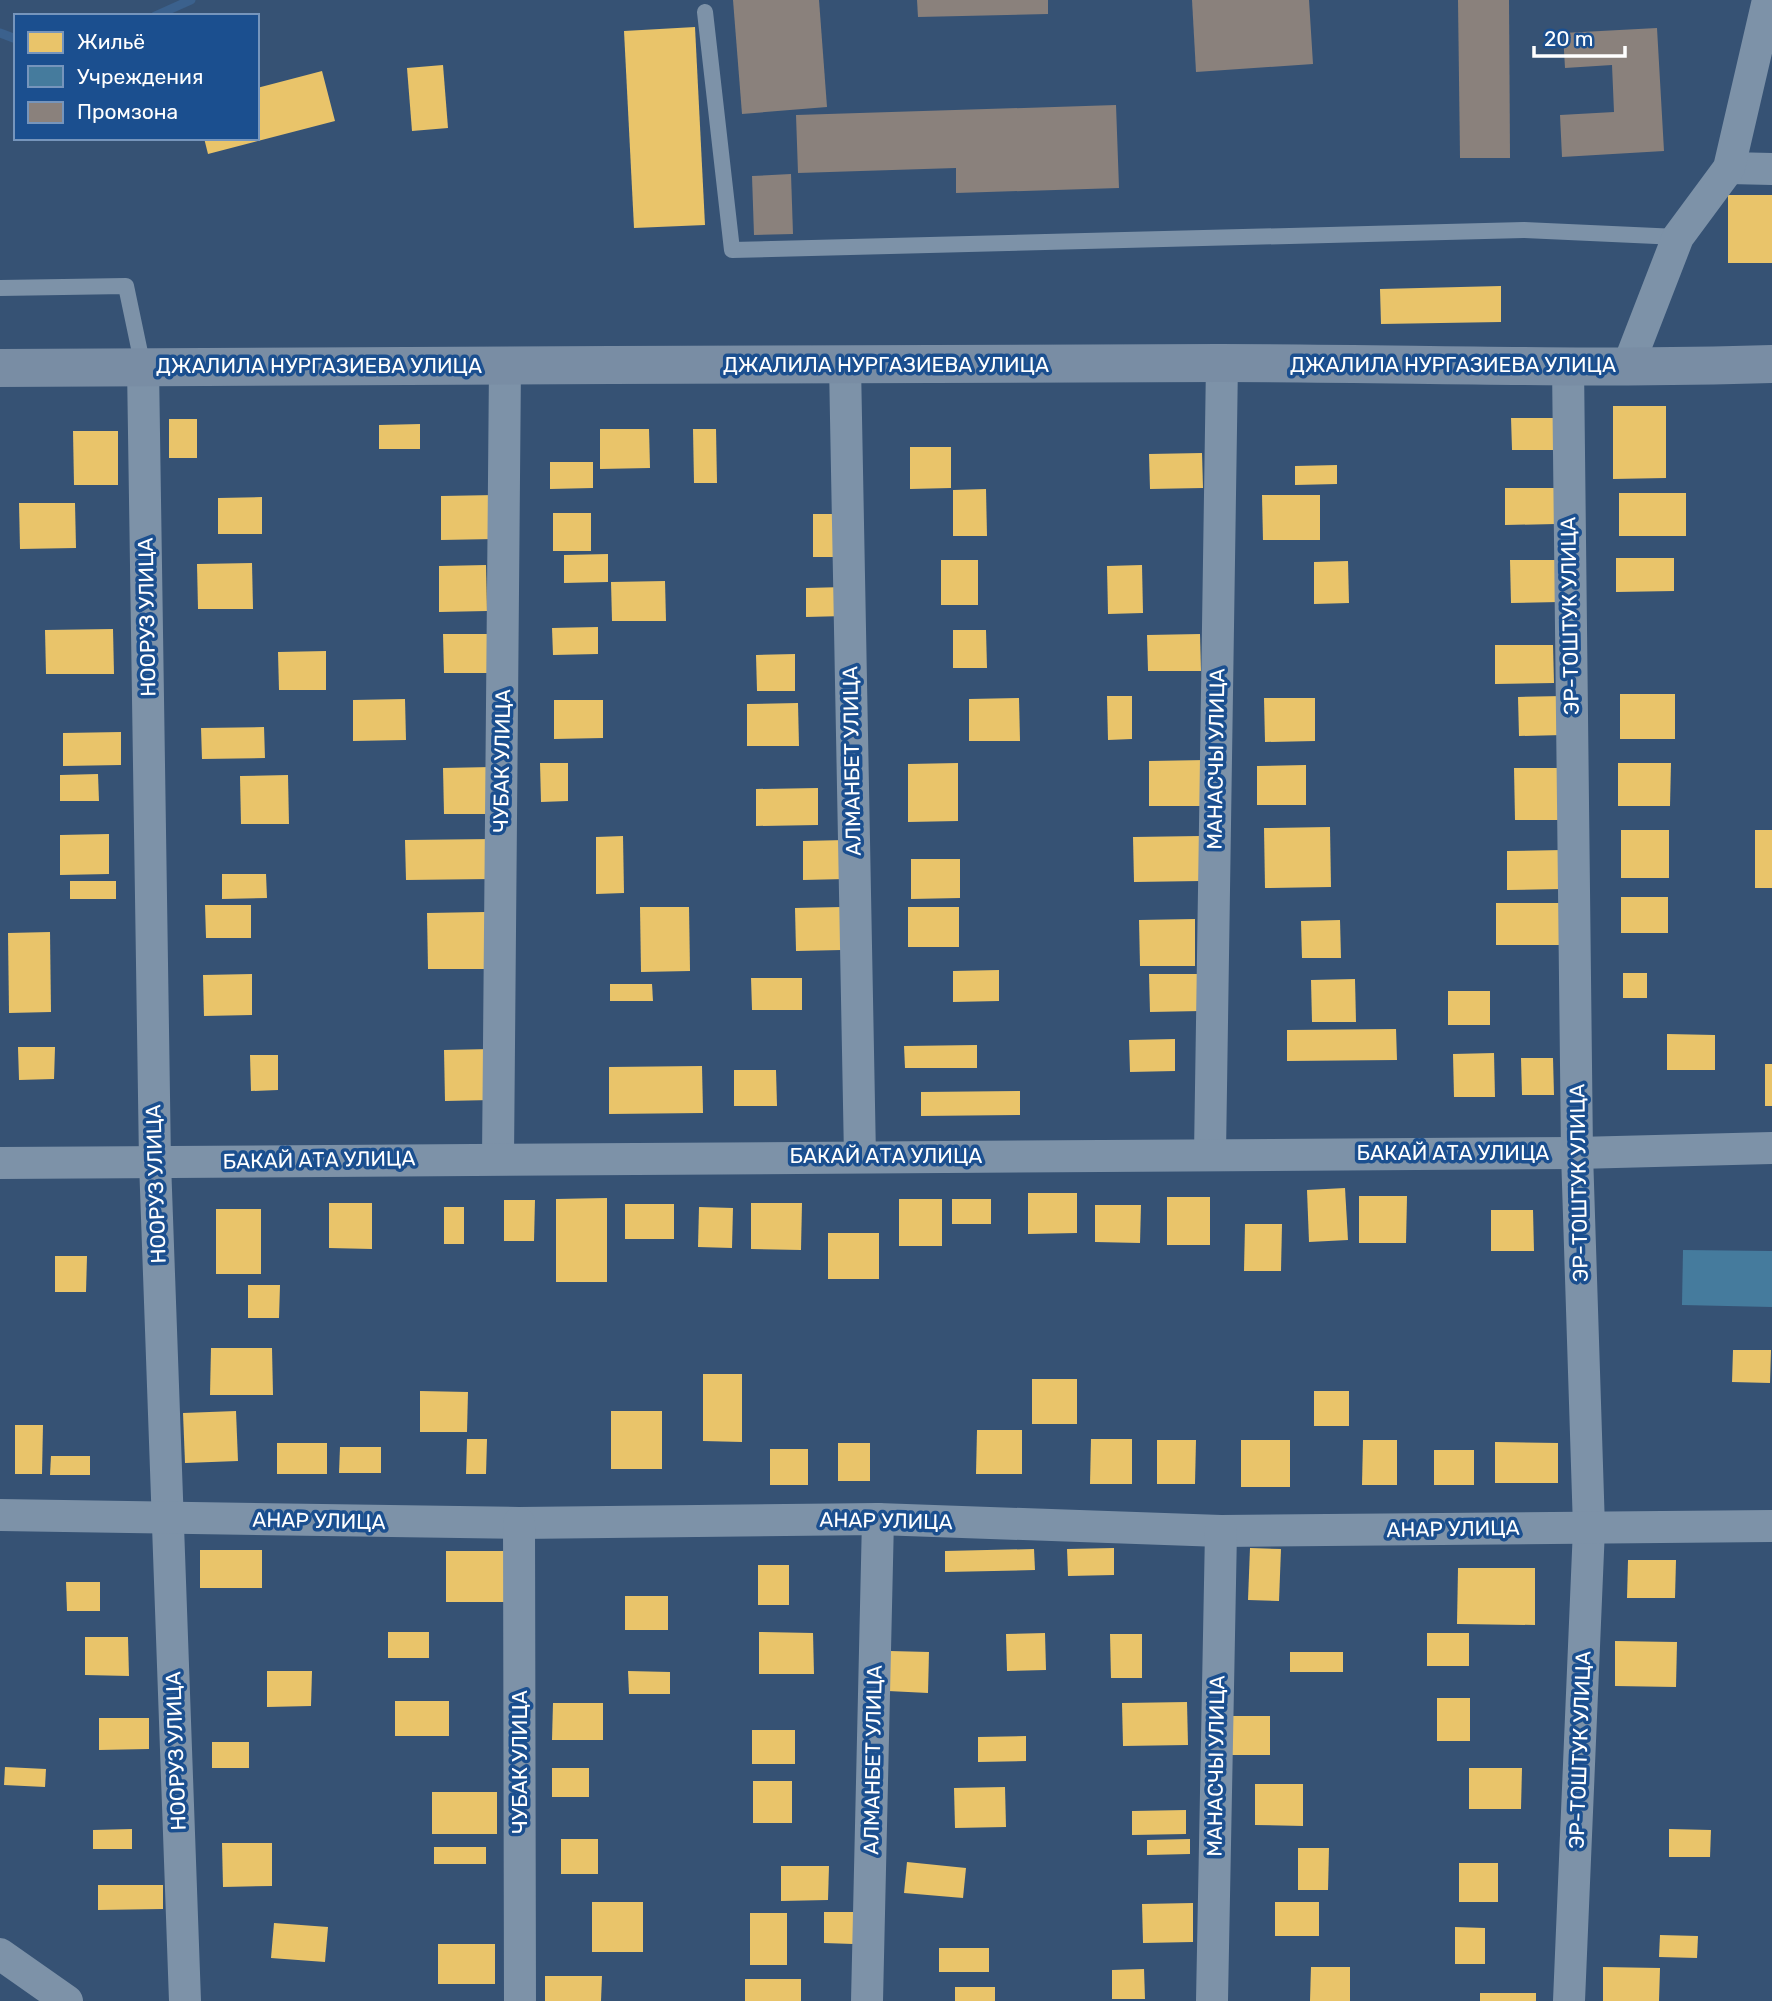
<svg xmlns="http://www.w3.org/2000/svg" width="1772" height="2001" viewBox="0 0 1772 2001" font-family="Rubik,sans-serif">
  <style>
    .homes { fill: #e9c46a }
    .public { fill: #457b9d }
    .industry { fill: #8a817c }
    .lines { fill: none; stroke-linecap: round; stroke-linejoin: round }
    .stream { stroke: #3b618d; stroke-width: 9 }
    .lane { stroke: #7d92a8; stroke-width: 16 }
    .street { stroke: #7d92a8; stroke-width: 32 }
    .secondary { stroke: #798da4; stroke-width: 38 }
    .labels { text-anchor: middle; stroke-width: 7; stroke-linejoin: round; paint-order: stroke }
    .street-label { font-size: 21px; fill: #fff; stroke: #1b4f8f }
  </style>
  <rect width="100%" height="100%" fill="#365274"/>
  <g class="homes">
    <path d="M 695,27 L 705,225 L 634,228 L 624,31 Z"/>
    <path d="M 443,65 L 448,128 L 412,131 L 407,68 Z"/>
    <path d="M 322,71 L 335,121 L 208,154 L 204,138 L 257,138 L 257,88 Z"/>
    <rect x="1728" y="195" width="44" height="68"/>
    <path d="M 1501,286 L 1501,322 L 1381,324 L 1380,289 Z"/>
    <path d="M 1613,406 L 1666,406 L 1666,478 L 1613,479 Z"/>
    <path d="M 1511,418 L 1558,418 L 1558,450 L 1512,450 Z"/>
    <rect x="169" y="419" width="28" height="39"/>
    <path d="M 420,424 L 420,449 L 379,449 L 379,425 Z"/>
    <path d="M 600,429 L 649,429 L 650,468 L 600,469 Z"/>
    <path d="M 693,429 L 716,429 L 717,483 L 694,483 Z"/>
    <path d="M 73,431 L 118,431 L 118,485 L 74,485 Z"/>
    <path d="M 910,447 L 951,447 L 951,488 L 910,489 Z"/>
    <path d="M 1202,453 L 1203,488 L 1150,489 L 1149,454 Z"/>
    <path d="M 550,462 L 593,462 L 593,488 L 550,489 Z"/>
    <path d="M 1337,465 L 1337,484 L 1295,485 L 1295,466 Z"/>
    <path d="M 1505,488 L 1556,488 L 1556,524 L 1505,525 Z"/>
    <path d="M 986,489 L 987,536 L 953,536 L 953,490 Z"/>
    <rect x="1619" y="493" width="67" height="43"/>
    <path d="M 495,495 L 495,539 L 441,540 L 441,496 Z"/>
    <path d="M 1262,495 L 1320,495 L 1320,540 L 1263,540 Z"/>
    <path d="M 262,497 L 262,534 L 218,534 L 218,498 Z"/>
    <path d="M 19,503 L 75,503 L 76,548 L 20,549 Z"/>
    <rect x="553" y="513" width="38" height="38"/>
    <path d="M 813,514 L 839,514 L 840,557 L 813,557 Z"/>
    <path d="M 608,554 L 608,582 L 564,583 L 564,555 Z"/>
    <path d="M 1616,558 L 1674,558 L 1674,591 L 1616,592 Z"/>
    <rect x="941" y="560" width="37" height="45"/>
    <path d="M 1510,560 L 1558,560 L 1559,602 L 1511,603 Z"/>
    <path d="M 1348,561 L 1349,603 L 1314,604 L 1314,562 Z"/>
    <path d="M 252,563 L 253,609 L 198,609 L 197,564 Z"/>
    <path d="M 486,565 L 487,611 L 439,612 L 439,566 Z"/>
    <path d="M 1142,565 L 1143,613 L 1108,614 L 1107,566 Z"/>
    <path d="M 665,581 L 666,621 L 612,621 L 611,582 Z"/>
    <path d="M 844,587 L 845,616 L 806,617 L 806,588 Z"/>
    <path d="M 598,627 L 598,654 L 553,655 L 552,628 Z"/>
    <path d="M 113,629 L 114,674 L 46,674 L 45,630 Z"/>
    <path d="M 953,630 L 986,630 L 987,668 L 953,668 Z"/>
    <path d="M 443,634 L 493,634 L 493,673 L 444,673 Z"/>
    <path d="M 1200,634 L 1201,671 L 1148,671 L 1147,635 Z"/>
    <path d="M 1495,645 L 1553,645 L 1554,683 L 1495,684 Z"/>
    <path d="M 326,651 L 326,690 L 279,690 L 278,652 Z"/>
    <path d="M 795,654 L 795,691 L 757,691 L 756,655 Z"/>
    <rect x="1620" y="694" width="55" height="45"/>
    <path d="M 1107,696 L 1132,696 L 1132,739 L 1108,740 Z"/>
    <path d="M 1563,696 L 1563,735 L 1519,736 L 1518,697 Z"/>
    <path d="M 1019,698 L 1020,741 L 969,741 L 969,699 Z"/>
    <path d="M 1264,698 L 1315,698 L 1315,741 L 1265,742 Z"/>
    <path d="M 405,699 L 406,740 L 353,741 L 353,700 Z"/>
    <path d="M 554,700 L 603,700 L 603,738 L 554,739 Z"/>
    <path d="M 798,703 L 799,746 L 747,746 L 747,704 Z"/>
    <path d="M 264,727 L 265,758 L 202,759 L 201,728 Z"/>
    <path d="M 121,732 L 121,765 L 63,766 L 63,733 Z"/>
    <path d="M 1206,760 L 1206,806 L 1149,806 L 1149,761 Z"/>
    <path d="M 540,763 L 568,763 L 568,801 L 541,802 Z"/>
    <path d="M 958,763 L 958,821 L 908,822 L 908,764 Z"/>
    <path d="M 1618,763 L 1671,763 L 1670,806 L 1618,806 Z"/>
    <path d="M 1306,765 L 1306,805 L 1257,805 L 1257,766 Z"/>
    <path d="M 491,767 L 491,814 L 444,814 L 443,768 Z"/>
    <path d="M 1514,768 L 1563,768 L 1564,820 L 1515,820 Z"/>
    <path d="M 98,774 L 99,801 L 60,801 L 60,775 Z"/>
    <path d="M 288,775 L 289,824 L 241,824 L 240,776 Z"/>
    <path d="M 818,788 L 818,825 L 756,826 L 756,789 Z"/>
    <path d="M 1330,827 L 1331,887 L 1265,888 L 1264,828 Z"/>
    <rect x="1621" y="830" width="48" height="48"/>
    <rect x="1755" y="830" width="17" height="58"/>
    <path d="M 109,834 L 109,874 L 60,875 L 60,835 Z"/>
    <path d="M 623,836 L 624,893 L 596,894 L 596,837 Z"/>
    <path d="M 1200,836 L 1201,881 L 1134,882 L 1133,837 Z"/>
    <path d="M 493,839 L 493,879 L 406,880 L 405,840 Z"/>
    <path d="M 845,840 L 846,879 L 803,880 L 803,841 Z"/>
    <path d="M 1563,850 L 1563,889 L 1507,890 L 1507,851 Z"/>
    <path d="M 911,859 L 960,859 L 960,898 L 911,899 Z"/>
    <path d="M 222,874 L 266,874 L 267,898 L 222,899 Z"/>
    <rect x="70" y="881" width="46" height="18"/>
    <rect x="1621" y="897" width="47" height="36"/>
    <rect x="1496" y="903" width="66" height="42"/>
    <path d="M 205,905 L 251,905 L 251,938 L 206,938 Z"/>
    <path d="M 640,907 L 689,907 L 690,971 L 641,972 Z"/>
    <path d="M 841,907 L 842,950 L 796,951 L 795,908 Z"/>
    <rect x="908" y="907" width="51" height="40"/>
    <path d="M 485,912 L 485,969 L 428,969 L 427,913 Z"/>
    <path d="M 1195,919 L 1195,966 L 1140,966 L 1139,920 Z"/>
    <path d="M 1340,920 L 1341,958 L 1302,958 L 1301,921 Z"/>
    <path d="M 50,932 L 51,1012 L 9,1013 L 8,933 Z"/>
    <path d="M 999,970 L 999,1001 L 953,1002 L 953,971 Z"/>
    <rect x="1623" y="973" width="24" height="25"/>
    <path d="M 252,974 L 252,1015 L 204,1016 L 203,975 Z"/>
    <path d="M 1149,974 L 1200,974 L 1201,1011 L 1150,1012 Z"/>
    <path d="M 751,978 L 802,978 L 802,1010 L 752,1010 Z"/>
    <path d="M 1355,979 L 1356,1022 L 1312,1022 L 1311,980 Z"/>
    <path d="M 610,984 L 652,984 L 653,1001 L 610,1001 Z"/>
    <rect x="1448" y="991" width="42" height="34"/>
    <path d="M 1396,1029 L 1397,1060 L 1287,1061 L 1287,1030 Z"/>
    <path d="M 1667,1034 L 1715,1035 L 1715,1070 L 1667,1070 Z"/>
    <path d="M 1175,1039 L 1175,1071 L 1130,1072 L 1129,1040 Z"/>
    <path d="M 977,1045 L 977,1068 L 905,1068 L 904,1046 Z"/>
    <path d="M 18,1047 L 55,1047 L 54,1079 L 19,1080 Z"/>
    <path d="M 491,1049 L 492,1100 L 445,1101 L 444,1050 Z"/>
    <path d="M 1494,1053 L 1495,1097 L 1454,1097 L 1453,1054 Z"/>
    <path d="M 250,1055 L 278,1055 L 278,1090 L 251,1091 Z"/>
    <path d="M 1521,1058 L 1553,1058 L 1554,1095 L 1522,1095 Z"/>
    <rect x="1765" y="1064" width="7" height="42"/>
    <path d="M 702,1066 L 703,1113 L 609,1114 L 609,1067 Z"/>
    <path d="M 734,1070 L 776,1070 L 777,1106 L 734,1106 Z"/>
    <path d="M 1020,1091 L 1020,1115 L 921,1116 L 921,1092 Z"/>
    <path d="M 1345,1188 L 1348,1240 L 1309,1242 L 1307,1190 Z"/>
    <path d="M 1028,1193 L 1077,1193 L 1077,1233 L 1028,1234 Z"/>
    <path d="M 1359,1196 L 1407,1196 L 1406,1243 L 1359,1243 Z"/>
    <rect x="1167" y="1197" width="43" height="48"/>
    <path d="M 607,1198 L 607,1282 L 556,1282 L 556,1199 Z"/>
    <rect x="899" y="1199" width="43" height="47"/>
    <rect x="952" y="1199" width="39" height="25"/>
    <path d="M 504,1200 L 535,1200 L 534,1241 L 504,1241 Z"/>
    <path d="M 329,1203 L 372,1203 L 372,1249 L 329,1248 Z"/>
    <path d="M 751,1203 L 802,1203 L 801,1250 L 751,1249 Z"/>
    <rect x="625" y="1204" width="49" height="35"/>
    <path d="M 1095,1205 L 1141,1205 L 1140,1243 L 1095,1242 Z"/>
    <rect x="444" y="1207" width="20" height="37"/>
    <path d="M 699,1207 L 733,1208 L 732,1248 L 698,1247 Z"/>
    <rect x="216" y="1209" width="45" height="65"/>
    <path d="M 1491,1210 L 1533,1210 L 1534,1251 L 1491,1251 Z"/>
    <path d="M 1245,1224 L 1282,1224 L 1281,1271 L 1244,1271 Z"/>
    <rect x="828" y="1233" width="51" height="46"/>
    <path d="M 55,1256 L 87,1256 L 86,1292 L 55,1292 Z"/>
    <path d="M 248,1285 L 280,1285 L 279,1318 L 248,1318 Z"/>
    <path d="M 211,1348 L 272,1348 L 273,1395 L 210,1395 Z"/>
    <path d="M 1733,1350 L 1771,1350 L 1770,1383 L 1732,1382 Z"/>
    <path d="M 703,1374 L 742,1374 L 742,1442 L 703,1441 Z"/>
    <rect x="1032" y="1379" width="45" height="45"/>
    <path d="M 420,1391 L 468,1392 L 467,1432 L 420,1432 Z"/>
    <rect x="1314" y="1391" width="35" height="35"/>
    <path d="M 236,1411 L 238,1461 L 185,1463 L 183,1413 Z"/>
    <rect x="611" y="1411" width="51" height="58"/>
    <path d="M 15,1425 L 43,1425 L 42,1474 L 15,1474 Z"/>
    <path d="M 977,1430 L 1022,1430 L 1022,1474 L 976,1474 Z"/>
    <path d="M 467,1439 L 487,1439 L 486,1474 L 466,1474 Z"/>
    <path d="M 1091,1439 L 1132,1439 L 1132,1484 L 1090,1484 Z"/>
    <path d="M 1157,1440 L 1196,1440 L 1195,1484 L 1157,1484 Z"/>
    <rect x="1241" y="1440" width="49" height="47"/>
    <path d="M 1363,1440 L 1397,1440 L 1397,1485 L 1362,1485 Z"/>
    <path d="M 1495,1442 L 1558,1443 L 1558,1483 L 1495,1483 Z"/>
    <rect x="277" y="1443" width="50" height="31"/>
    <rect x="838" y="1443" width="32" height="38"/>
    <path d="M 340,1447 L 381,1447 L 381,1473 L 339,1473 Z"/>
    <rect x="770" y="1449" width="38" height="36"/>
    <rect x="1434" y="1450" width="40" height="35"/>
    <path d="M 51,1456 L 90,1456 L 90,1475 L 50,1475 Z"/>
    <path d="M 1114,1548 L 1114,1575 L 1068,1576 L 1067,1549 Z"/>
    <path d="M 1250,1548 L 1281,1549 L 1279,1601 L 1248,1600 Z"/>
    <path d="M 1034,1549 L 1035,1570 L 945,1572 L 945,1551 Z"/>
    <rect x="200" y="1550" width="62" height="38"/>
    <path d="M 446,1551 L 504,1551 L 505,1602 L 446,1602 Z"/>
    <path d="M 1628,1560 L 1676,1560 L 1675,1598 L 1627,1598 Z"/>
    <rect x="758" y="1565" width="31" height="40"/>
    <path d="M 1458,1568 L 1535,1568 L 1535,1625 L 1457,1624 Z"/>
    <path d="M 66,1582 L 100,1582 L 100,1611 L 67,1611 Z"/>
    <rect x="625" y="1596" width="43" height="34"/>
    <rect x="388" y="1632" width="41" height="26"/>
    <path d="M 759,1632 L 813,1633 L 814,1674 L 759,1674 Z"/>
    <path d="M 1045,1633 L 1046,1670 L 1007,1671 L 1006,1634 Z"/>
    <rect x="1427" y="1633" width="42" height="33"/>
    <path d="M 1110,1634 L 1142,1634 L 1142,1678 L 1111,1678 Z"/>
    <path d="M 85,1637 L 128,1637 L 129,1676 L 85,1675 Z"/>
    <path d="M 1615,1641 L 1677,1642 L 1676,1687 L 1615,1686 Z"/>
    <path d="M 890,1651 L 929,1652 L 928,1693 L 888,1691 Z"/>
    <rect x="1290" y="1652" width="53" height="20"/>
    <path d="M 267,1671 L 312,1671 L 311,1706 L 267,1707 Z"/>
    <path d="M 628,1671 L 670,1672 L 670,1694 L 629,1694 Z"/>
    <rect x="1437" y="1698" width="33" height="43"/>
    <rect x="395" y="1701" width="54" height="35"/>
    <path d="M 1187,1702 L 1188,1745 L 1123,1746 L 1122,1703 Z"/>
    <path d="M 553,1703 L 603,1703 L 603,1740 L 552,1740 Z"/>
    <path d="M 1230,1716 L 1270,1716 L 1270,1755 L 1231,1755 Z"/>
    <path d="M 99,1718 L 149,1718 L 149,1749 L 99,1750 Z"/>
    <rect x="752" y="1730" width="43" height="34"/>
    <path d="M 1026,1736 L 1026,1761 L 978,1762 L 978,1737 Z"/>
    <rect x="212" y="1742" width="37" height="26"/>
    <path d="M 5,1767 L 46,1769 L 45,1787 L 4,1785 Z"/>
    <rect x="552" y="1768" width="37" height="29"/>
    <path d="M 1469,1768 L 1522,1768 L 1521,1809 L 1469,1809 Z"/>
    <rect x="753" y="1781" width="39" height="42"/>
    <path d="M 1255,1784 L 1303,1784 L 1303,1826 L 1255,1825 Z"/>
    <path d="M 1005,1787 L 1006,1827 L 955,1828 L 954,1788 Z"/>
    <rect x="432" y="1792" width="65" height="42"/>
    <path d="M 1186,1810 L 1186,1834 L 1132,1835 L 1132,1811 Z"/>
    <path d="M 132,1829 L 132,1849 L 93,1849 L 93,1830 Z"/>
    <path d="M 1669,1829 L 1711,1830 L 1710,1857 L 1669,1857 Z"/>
    <rect x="561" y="1839" width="37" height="35"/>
    <path d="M 1190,1839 L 1190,1854 L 1147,1855 L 1147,1840 Z"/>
    <path d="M 222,1843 L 272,1843 L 272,1886 L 223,1887 Z"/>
    <rect x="434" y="1847" width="52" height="17"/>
    <path d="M 1298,1848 L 1329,1848 L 1328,1890 L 1298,1890 Z"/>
    <path d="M 907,1862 L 966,1868 L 963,1898 L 904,1893 Z"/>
    <rect x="1459" y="1863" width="39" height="39"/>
    <path d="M 781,1866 L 829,1866 L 828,1900 L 781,1901 Z"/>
    <path d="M 98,1885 L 163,1885 L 163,1909 L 98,1910 Z"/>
    <rect x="592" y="1902" width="51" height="50"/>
    <rect x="1275" y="1902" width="44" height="34"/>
    <path d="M 1193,1903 L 1193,1942 L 1143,1943 L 1142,1904 Z"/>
    <path d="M 824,1912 L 853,1912 L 853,1944 L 824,1943 Z"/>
    <rect x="750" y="1913" width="37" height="52"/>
    <path d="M 274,1923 L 328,1927 L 325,1962 L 271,1958 Z"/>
    <path d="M 1455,1927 L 1485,1928 L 1485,1964 L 1455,1964 Z"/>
    <path d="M 1660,1935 L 1698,1936 L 1697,1958 L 1659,1957 Z"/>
    <rect x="438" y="1944" width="57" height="40"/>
    <rect x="939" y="1948" width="50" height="24"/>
    <path d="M 1311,1967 L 1350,1967 L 1350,2001 L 1310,2001 Z"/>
    <path d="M 1603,1967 L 1660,1968 L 1659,2001 L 1603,2001 Z"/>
    <path d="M 1144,1969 L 1145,1999 L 1112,1999 L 1112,1970 Z"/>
    <path d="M 545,1976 L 602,1976 L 601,2001 L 545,2001 Z"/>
    <rect x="745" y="1979" width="56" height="22"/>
    <rect x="955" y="1987" width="40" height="14"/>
    <rect x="1480" y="1993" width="56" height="8"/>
  </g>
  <path class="public" d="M 1683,1250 L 1772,1251 L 1772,1307 L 1682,1305 Z"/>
  <g class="industry">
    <path d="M 733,0 L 819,0 L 827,107 L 742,114 Z"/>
    <path d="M 917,0 L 1048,0 L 1048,14 L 918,17 Z"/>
    <path d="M 1192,0 L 1309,0 L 1313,64 L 1196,72 Z"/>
    <path d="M 1458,0 L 1509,0 L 1510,158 L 1460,158 Z"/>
    <path d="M 1657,28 L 1664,151 L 1562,157 L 1560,115 L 1614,112 L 1612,65 L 1565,68 L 1563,33 Z"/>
    <path d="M 1116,105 L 1119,188 L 956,193 L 956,168 L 798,173 L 796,115 Z"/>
    <path d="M 791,174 L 793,234 L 754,235 L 752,176 Z"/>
  </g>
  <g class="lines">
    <g class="stream">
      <path d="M 155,16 L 191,0"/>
      <path d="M 0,33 L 16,39"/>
    </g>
    <g class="lane">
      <path d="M 705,12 L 732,250 L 1524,230 L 1678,237"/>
      <path d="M 0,288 L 126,286 L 143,367"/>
    </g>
    <g class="street">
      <path d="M 1729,168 L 1772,169"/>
      <path d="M 845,365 L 860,1157"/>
      <path d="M 1568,365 L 1577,1153 L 1589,1528 L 1569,2001"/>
      <path d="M 1628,366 L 1678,237 L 1729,168 L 1768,0"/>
      <path d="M 143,367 L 155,1162 L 185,2001"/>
      <path d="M 1210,1154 L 1222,363"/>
      <path d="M 498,1158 L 505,365"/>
      <path d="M 0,1163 L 1577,1153 L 1772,1148"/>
      <path d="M 0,1515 L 519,1523 L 878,1519 L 1221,1531 L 1772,1526"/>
      <path d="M 519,1523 L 520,2001"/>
      <path d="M 0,1954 L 67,2001"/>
      <path d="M 867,2001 L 878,1519"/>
      <path d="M 1212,2001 L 1221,1531"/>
    </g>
    <path class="secondary" d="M 0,368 C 407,366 813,364 1220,363 C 1404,363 1588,370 1772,364"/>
  </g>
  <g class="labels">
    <g class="street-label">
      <text x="886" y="372">ДЖАЛИЛА НУРГАЗИЕВА УЛИЦА</text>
      <text x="1453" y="372">ДЖАЛИЛА НУРГАЗИЕВА УЛИЦА</text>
      <text x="319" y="373">ДЖАЛИЛА НУРГАЗИЕВА УЛИЦА</text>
      <text transform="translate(1570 616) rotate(-91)" y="7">ЭР-ТОШТУК УЛИЦА</text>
      <text transform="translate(147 617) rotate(-91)" y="7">НООРУЗ УЛИЦА</text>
      <text transform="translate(1216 759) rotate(-89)" y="7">МАНАСЧЫ УЛИЦА</text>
      <text transform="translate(502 761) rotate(-89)" y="7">ЧУБАК УЛИЦА</text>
      <text transform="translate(852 761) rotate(-91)" y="7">АЛМАНБЕТ УЛИЦА</text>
      <text x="1453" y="1160">БАКАЙ АТА УЛИЦА</text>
      <text x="886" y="1163">БАКАЙ АТА УЛИЦА</text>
      <text transform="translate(319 1160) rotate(-1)" y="7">БАКАЙ АТА УЛИЦА</text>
      <text transform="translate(1579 1183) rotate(-91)" y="7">ЭР-ТОШТУК УЛИЦА</text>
      <text transform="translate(156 1184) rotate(-92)" y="7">НООРУЗ УЛИЦА</text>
      <text transform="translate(319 1521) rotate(1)" y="7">АНАР УЛИЦА</text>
      <text transform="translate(886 1521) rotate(1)" y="7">АНАР УЛИЦА</text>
      <text transform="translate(1453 1529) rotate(-1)" y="7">АНАР УЛИЦА</text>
      <text transform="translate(1580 1750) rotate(-88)" y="7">ЭР-ТОШТУК УЛИЦА</text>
      <text transform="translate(176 1751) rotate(-92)" y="7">НООРУЗ УЛИЦА</text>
      <text transform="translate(873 1760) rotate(-89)" y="7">АЛМАНБЕТ УЛИЦА</text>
      <text transform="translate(520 1762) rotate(-90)" y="7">ЧУБАК УЛИЦА</text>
      <text transform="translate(1216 1766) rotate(-89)" y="7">МАНАСЧЫ УЛИЦА</text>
    </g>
  </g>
  <rect x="14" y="14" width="245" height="126" fill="#1b4f8f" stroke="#7695bc" stroke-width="2"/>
  <rect x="28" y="32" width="35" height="21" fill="#e9c46a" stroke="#7695bc" stroke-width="2"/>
  <text x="77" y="49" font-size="21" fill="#ffffff">Жильё</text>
  <rect x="28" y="66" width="35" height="21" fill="#457b9d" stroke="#7695bc" stroke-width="2"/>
  <text x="77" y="84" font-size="21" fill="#ffffff">Учреждения</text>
  <rect x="28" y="102" width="35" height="21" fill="#8a817c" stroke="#7695bc" stroke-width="2"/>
  <text x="77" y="119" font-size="21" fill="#ffffff">Промзона</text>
  <path d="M1534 46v10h91v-10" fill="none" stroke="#ffffff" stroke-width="3.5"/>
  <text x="1544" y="46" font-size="21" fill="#ffffff" stroke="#1b4f8f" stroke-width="5" paint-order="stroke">20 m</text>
</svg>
